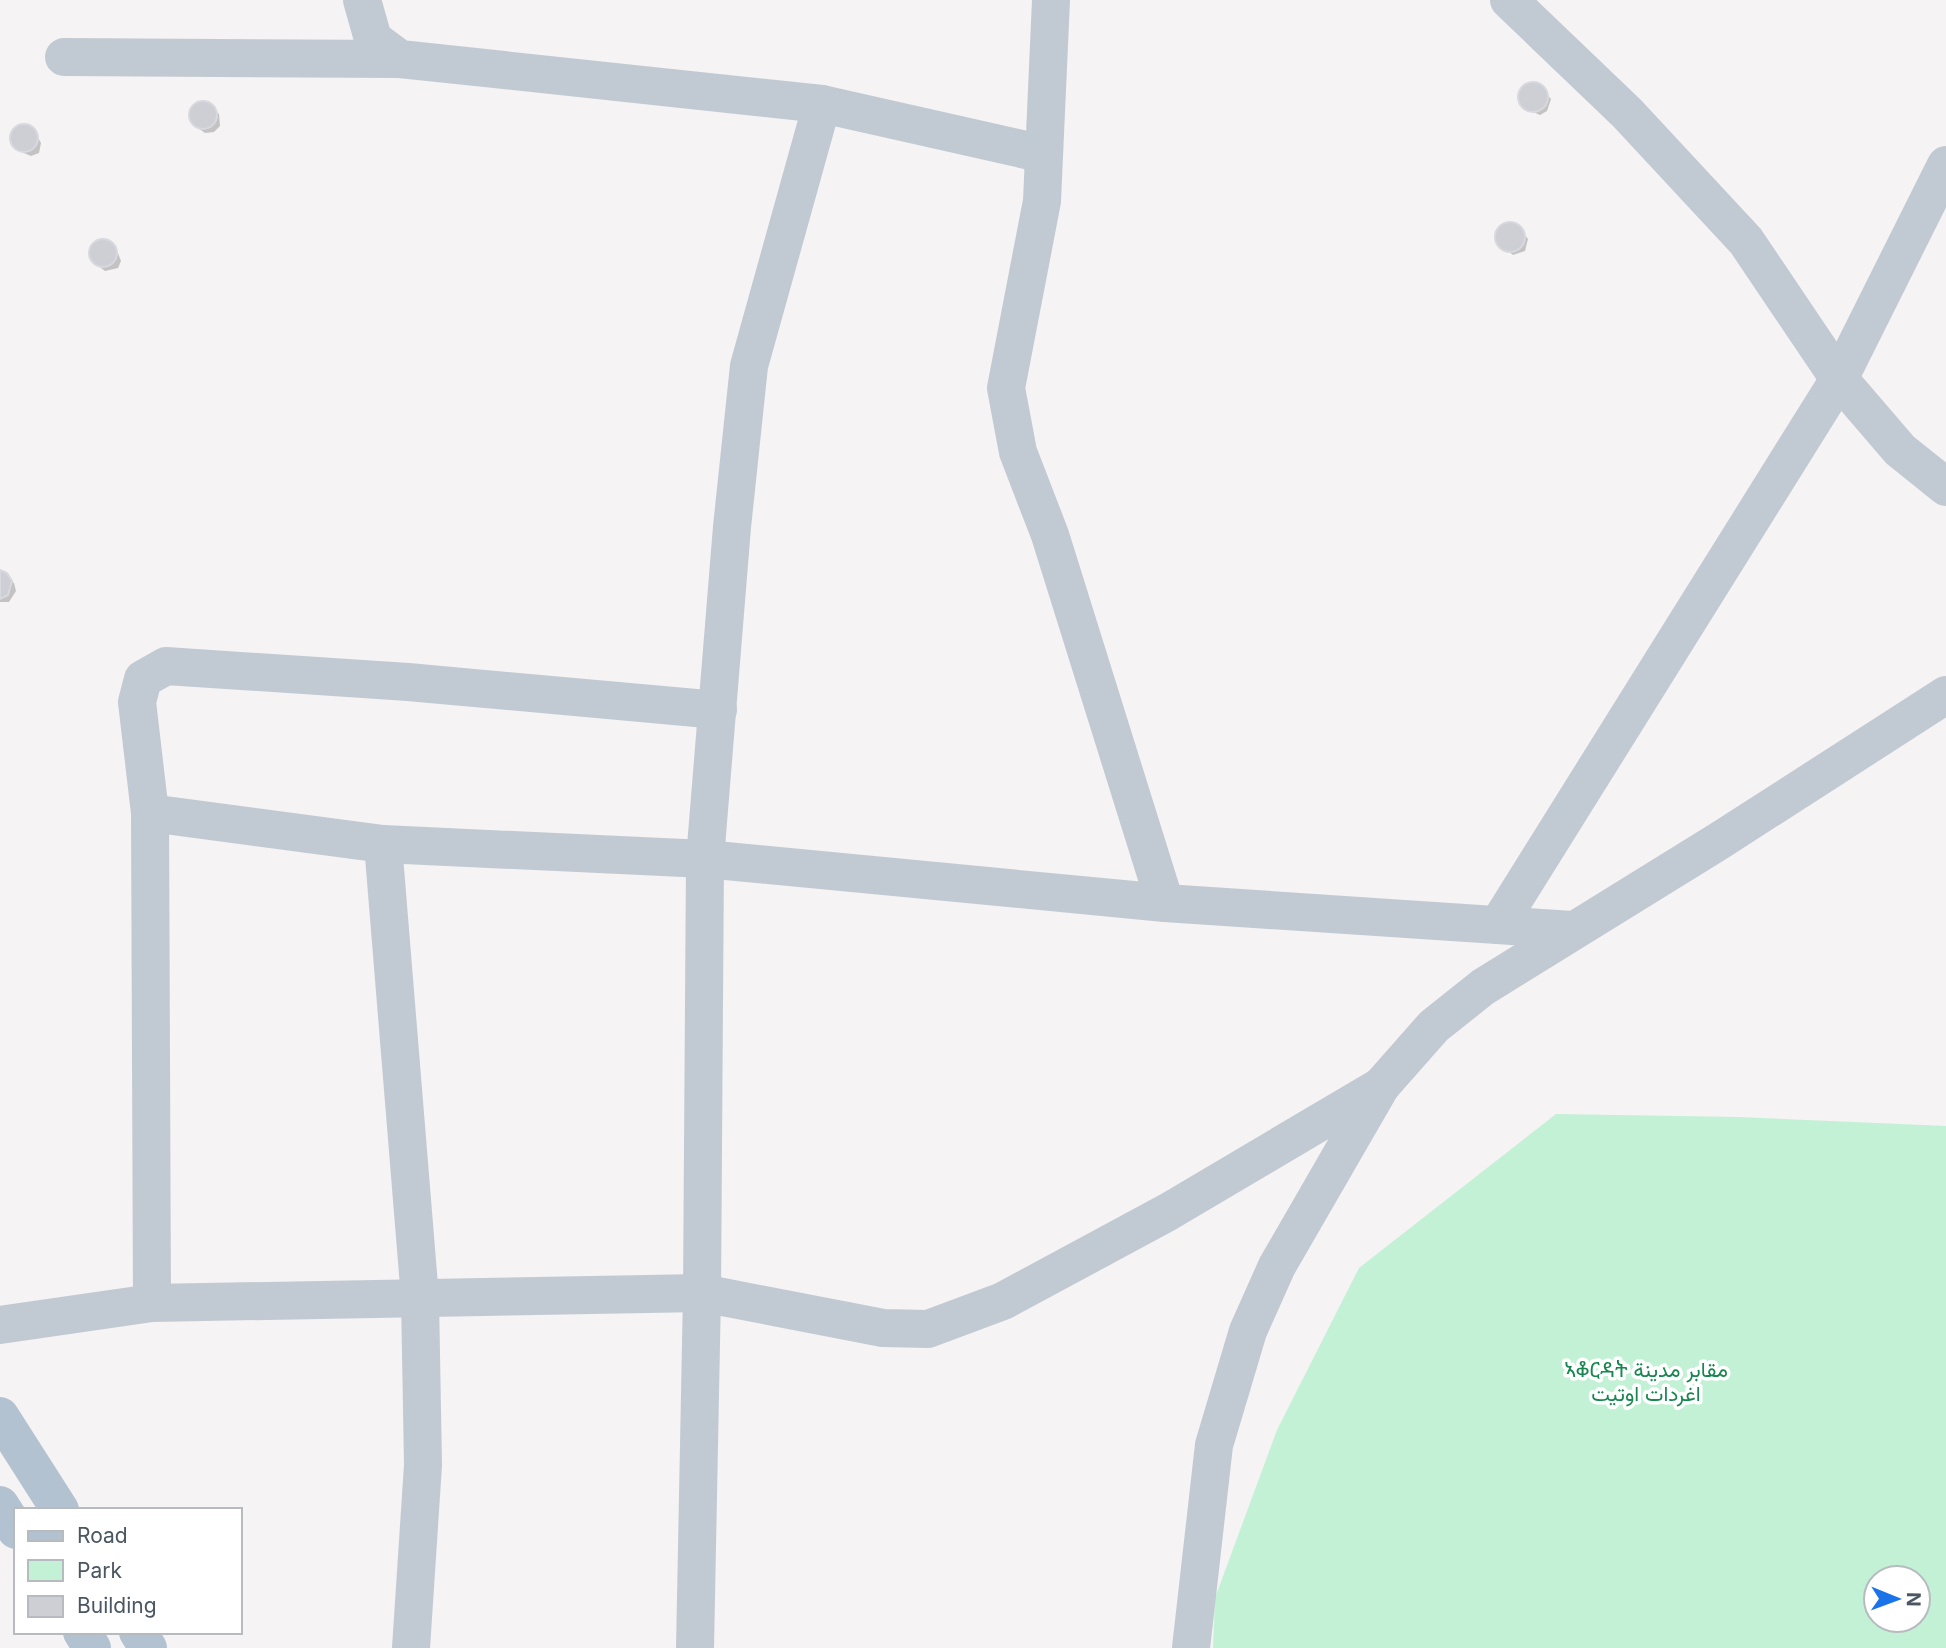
<svg xmlns="http://www.w3.org/2000/svg" width="1946" height="1648" viewBox="0 0 1946 1648" font-family="Inter,Vazirmatn,'Noto Sans Ethiopic',sans-serif">
  <style>
    .green { fill: #c3f1d5; fill-rule: evenodd }
    .shadow { fill: #0003 }
    .building { fill: #cdcfd5; stroke: #d7d9de; stroke-width: 2 }
    .lines { fill: none; stroke-linecap: round; stroke-linejoin: round }
    .minor { stroke: #c1cad2; stroke-width: 38 }
    .primary { stroke: #b3c2d1; stroke-width: 38 }
    .labels { text-anchor: middle; stroke-width: 7; stroke-linejoin: round; paint-order: stroke }
    .park-label { font-size: 21px; fill: #17864f; stroke: #fff }
  </style>
  <rect width="100%" height="100%" fill="#f5f3f3"/>
  <path class="green" d="M 1556,1114 L 1738,1117 L 1946,1126 L 1946,1648 L 1213,1648 L 1215,1598 L 1277,1430 L 1359,1268 ZM 1876,1578 L 1918,1578 L 1918,1620 L 1876,1620 Z"/>
  <g class="shadow">
    <path d="M 1529,84 L 1541,87 L 1551,99 L 1547,111 L 1540,115 L 1528,110 L 1520,97 L 1522,89 Z"/>
    <path d="M 204,102 L 207,103 L 219,114 L 220,126 L 214,132 L 205,133 L 198,128 L 190,116 L 192,108 Z"/>
    <path d="M 21,126 L 34,130 L 41,143 L 39,153 L 31,156 L 19,151 L 15,147 L 11,138 L 14,131 Z"/>
    <path d="M 1511,224 L 1519,227 L 1528,239 L 1525,251 L 1513,255 L 1501,246 L 1498,238 L 1503,226 Z"/>
    <path d="M 103,241 L 116,248 L 121,261 L 118,268 L 105,271 L 93,262 L 90,254 L 92,246 Z"/>
    <path d="M 0,572 L 14,583 L 16,591 L 9,602 L 0,602 Z"/>
  </g>
  <g class="building">
    <circle cx="1533" cy="97" r="15"/>
    <circle cx="203" cy="115" r="14"/>
    <circle cx="24" cy="138" r="14"/>
    <circle cx="1510" cy="237" r="15"/>
    <circle cx="103" cy="253" r="14"/>
    <path d="M 0,570 L 7,573 L 12,581 L 8,595 L 0,599 Z"/>
  </g>
  <g class="lines">
    <g class="minor">
      <path d="M 362,0 L 373,39 L 400,59 L 822,104 L 1044,154"/>
      <path d="M 1051,0 L 1042,201 L 1006,388 L 1018,452 L 1050,535 L 1165,903"/>
      <path d="M 1509,0 L 1627,113 L 1746,241 L 1839,379 L 1900,450 L 1946,487"/>
      <path d="M 64,57 L 400,59"/>
      <path d="M 150,813 L 383,844 L 705,859 L 1165,903 L 1572,930"/>
      <path d="M 383,844 L 420,1298 L 423,1465 L 411,1648"/>
      <path d="M 1498,925 L 1839,379 L 1946,165"/>
      <path d="M 152,1303 L 150,813 L 137,702 L 143,679 L 166,666 L 408,682 L 718,710"/>
      <path d="M 0,1325 L 152,1303 L 702,1293 L 883,1328 L 928,1329 L 1003,1301 L 1168,1212 L 1381,1086"/>
      <path d="M 695,1648 L 702,1293 L 705,859 L 732,527 L 749,366 L 822,104"/>
      <path d="M 1191,1648 L 1214,1445 L 1248,1331 L 1277,1266 L 1381,1086 L 1434,1026 L 1483,987 L 1719,841 L 1946,695"/>
    </g>
    <g class="primary">
      <path d="M 0,1416 L 60,1510"/>
      <path d="M 0,1505 L 16,1530"/>
      <path d="M 82,1632 L 92,1648"/>
      <path d="M 138,1632 L 148,1648"/>
    </g>
  </g>
  <g class="labels">
    <g class="park-label">
      <text x="1646" y="1377">ኣቆርዳት مقابر مدينة<tspan x="1646" dy="24">اغردات اوتيت</tspan></text>
    </g>
  </g>
  <rect x="14" y="1508" width="228" height="126" fill="#ffffff" stroke="#b7bbc0" stroke-width="2"/>
  <rect x="28" y="1531" width="35" height="10" fill="#b3c2d1" stroke="#b7bbc0" stroke-width="2"/>
  <text x="77" y="1543" font-size="21" fill="#4a5661">Road</text>
  <rect x="28" y="1560" width="35" height="21" fill="#c3f1d5" stroke="#b7bbc0" stroke-width="2"/>
  <text x="77" y="1578" font-size="21" fill="#4a5661">Park</text>
  <rect x="28" y="1596" width="35" height="21" fill="#cdcfd5" stroke="#b7bbc0" stroke-width="2"/>
  <text x="77" y="1613" font-size="21" fill="#4a5661">Building</text>
  <g transform="translate(1897 1599) rotate(91)"><circle r="33" fill="#ffffff" stroke="#b7bbc0" stroke-width="2"/>
  <path d="M0-5L12 26L0 18L-12 26Z" fill="#1a73e8"/>
  <text y="-10" font-size="19" font-weight="bold" text-anchor="middle" fill="#4a5661">N</text>
  </g>
</svg>
